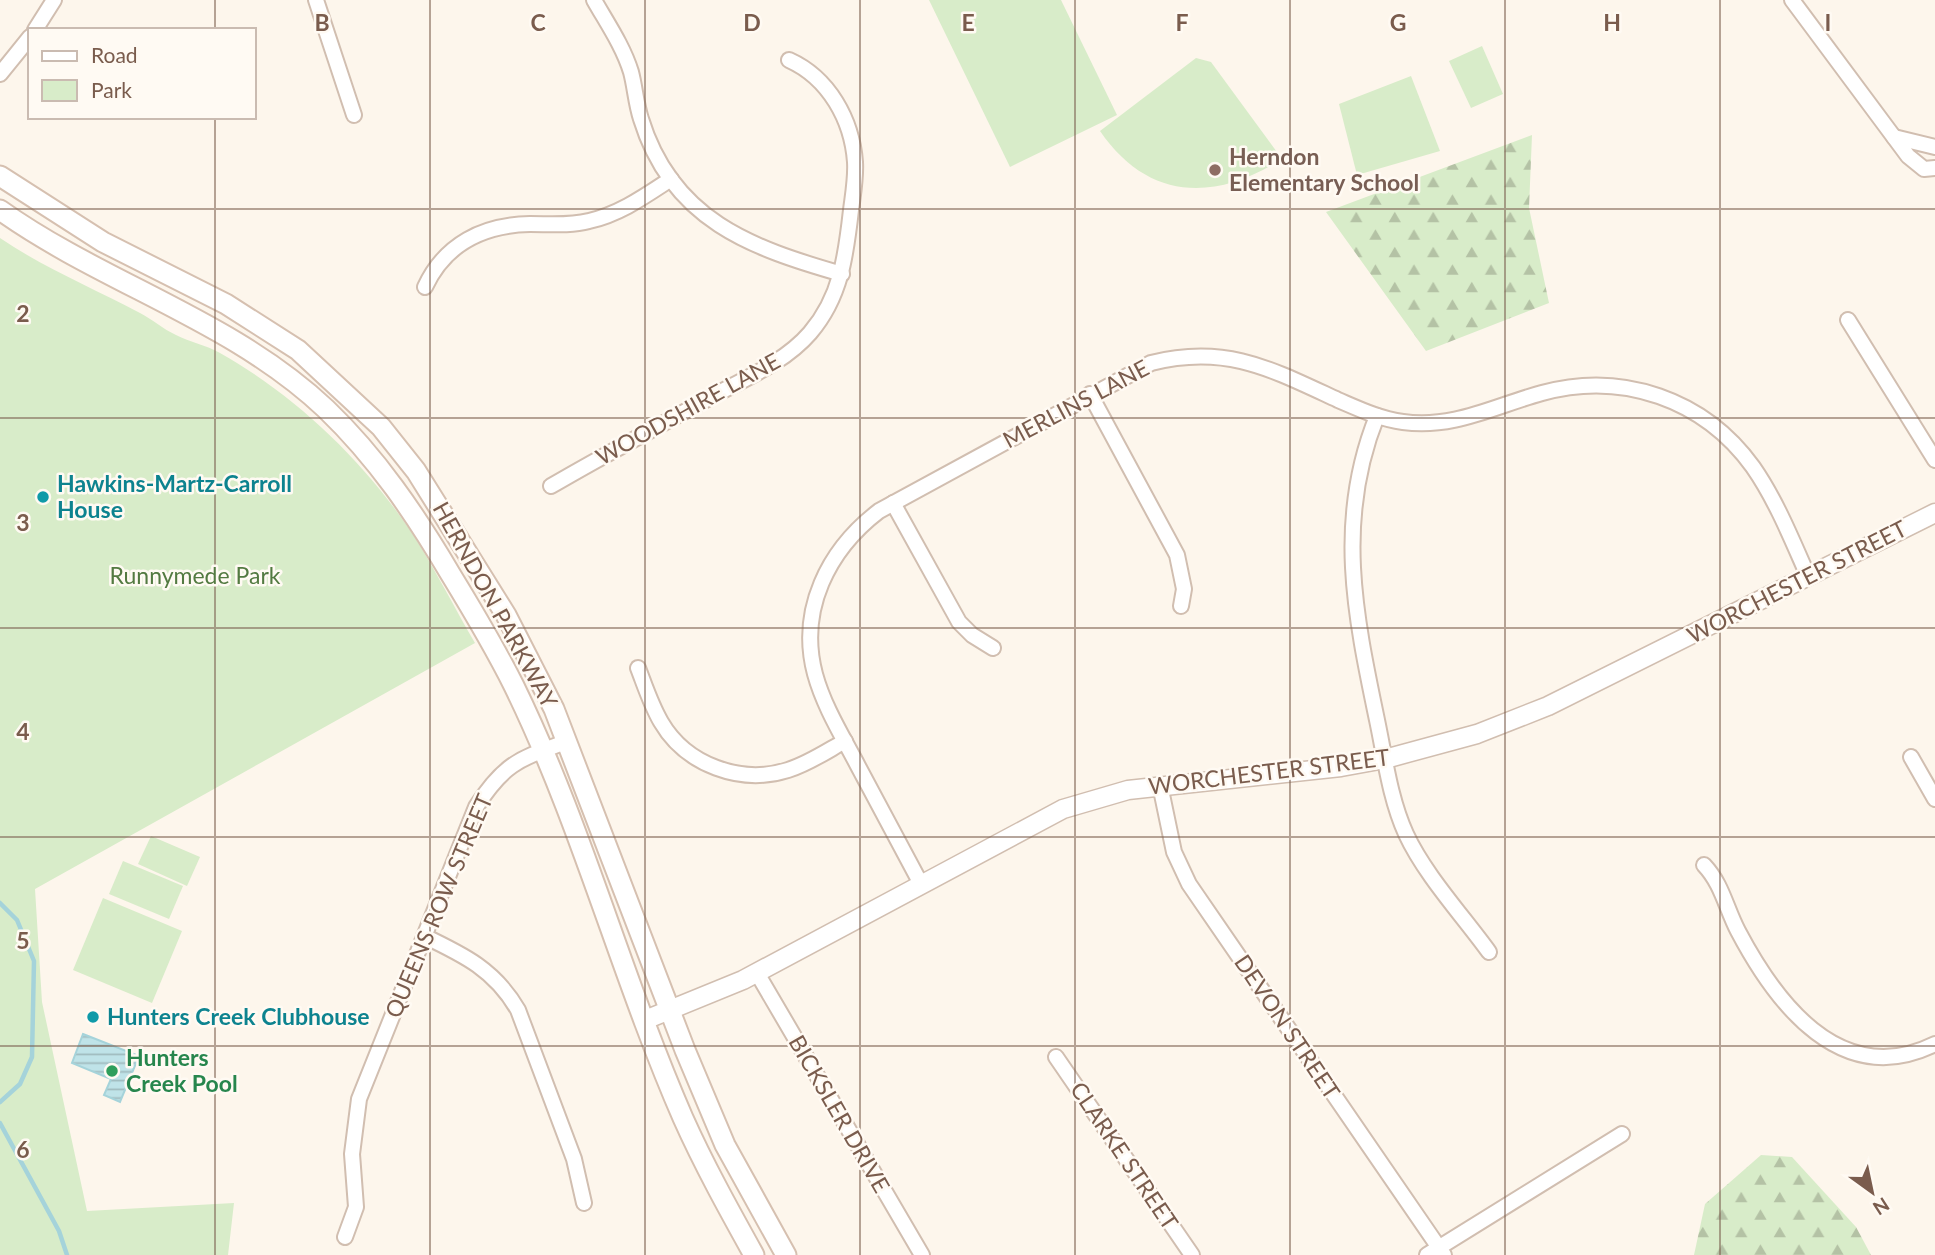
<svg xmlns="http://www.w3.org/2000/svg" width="1935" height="1255" viewBox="0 0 1935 1255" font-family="Lato,sans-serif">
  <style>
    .forest { fill: url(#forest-firs) }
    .park { fill: #d8ecc9 }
    .water { fill: url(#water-rules); stroke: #a5d3da; stroke-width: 2 }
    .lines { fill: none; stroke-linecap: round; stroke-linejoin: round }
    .stream { stroke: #a5d3da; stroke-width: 4.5 }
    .minor-casing { stroke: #d1beb0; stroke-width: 18 }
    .tertiary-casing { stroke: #d1beb0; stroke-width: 21 }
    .secondary-casing { stroke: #d6c0b0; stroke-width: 23 }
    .minor { stroke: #fff; stroke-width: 14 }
    .tertiary { stroke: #fff; stroke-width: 18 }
    .secondary { stroke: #fff; stroke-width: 19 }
    .grid { fill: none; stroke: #7a5c4d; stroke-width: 2; stroke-opacity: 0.55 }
    .education-dot { fill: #8d6e63; stroke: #fffaf3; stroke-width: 2.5 }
    .culture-dot { fill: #0f9aa8; stroke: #fffaf3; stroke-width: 2.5 }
    .leisure-dot { fill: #2e9e5b; stroke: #fffaf3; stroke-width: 2.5 }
    .labels { text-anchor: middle; stroke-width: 5; stroke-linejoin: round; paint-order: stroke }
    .education-label { font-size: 23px; font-weight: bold; fill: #785e54; stroke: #fffaf3; text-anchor: start }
    .street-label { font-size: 23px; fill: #7a5c4d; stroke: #fffaf3 }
    .culture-label { font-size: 23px; font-weight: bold; fill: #0d838f; stroke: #fffaf3; text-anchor: start }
    .park-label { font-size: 23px; fill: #537a41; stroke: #fffaf3 }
    .leisure-label { font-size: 23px; font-weight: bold; fill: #27864d; stroke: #fffaf3; text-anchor: start }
    .grid-label { font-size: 23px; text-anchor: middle; font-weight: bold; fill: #7a5c4d; stroke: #fffaf3; stroke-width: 5; stroke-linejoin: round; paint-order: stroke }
  </style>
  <defs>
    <pattern id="forest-firs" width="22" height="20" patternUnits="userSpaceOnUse" patternTransform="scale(1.75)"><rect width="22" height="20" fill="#d8ecc9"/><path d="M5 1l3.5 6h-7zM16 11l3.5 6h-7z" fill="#b4c2a5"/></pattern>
    <pattern id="water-rules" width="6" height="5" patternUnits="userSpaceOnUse" patternTransform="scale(1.75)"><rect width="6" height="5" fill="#bfe3e8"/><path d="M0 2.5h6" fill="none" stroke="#a0bbbe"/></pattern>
  </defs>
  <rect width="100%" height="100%" fill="#fdf6ec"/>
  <g class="forest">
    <path d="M 1532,135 L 1529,208 L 1549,303 L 1426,351 L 1326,212 Z"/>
    <path d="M 1761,1155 L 1792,1157 L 1856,1227 L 1871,1255 L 1694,1255 L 1705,1204 Z"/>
  </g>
  <g class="park">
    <path d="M 929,0 L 1061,0 L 1117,115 L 1010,167 Z"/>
    <path d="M 1482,46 L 1503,94 L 1471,108 L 1449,61 Z"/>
    <path d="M 1196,58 L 1211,62 L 1282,159 C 1215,202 1148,201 1100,131 Z"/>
    <path d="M 1411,76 L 1440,151 L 1357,175 L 1339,104 Z"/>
    <path d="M 0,238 C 44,268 93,288 140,313 C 152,319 163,329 176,335 C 190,342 206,345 220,353 C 296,396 363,460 412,533 C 435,569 454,607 475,643 L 35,889 L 42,1002 L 87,1211 L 234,1203 L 228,1255 L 0,1255 Z"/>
    <path d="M 151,836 L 200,857 L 187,886 L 138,864 Z"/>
    <path d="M 123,861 L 183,886 L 169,919 L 109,894 Z"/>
    <path d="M 103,898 L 182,931 L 152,1003 L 73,970 Z"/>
  </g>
  <path class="water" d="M 83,1034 L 139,1056 L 120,1102 L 104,1095 L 111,1079 L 72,1063 Z"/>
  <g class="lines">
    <g class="stream">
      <path d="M 0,903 L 17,920 L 34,961 L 32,1057 L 20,1084 L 0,1102"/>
      <path d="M 0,1123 L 59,1231 L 67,1255"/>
    </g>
    <defs>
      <g id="minor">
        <path d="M 316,0 L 354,115"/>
        <path d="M 594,0 C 607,23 623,46 631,72 C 635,87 636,104 641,119 C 672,220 751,248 842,274"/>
        <path d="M 1792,0 L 1908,156 L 1924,169 L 1935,168"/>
        <path d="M 35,30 L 54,0"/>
        <path d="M 0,74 L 30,37"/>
        <path d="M 1894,137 L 1935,147"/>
        <path d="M 425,287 C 445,244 483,225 530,224 C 550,224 570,226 589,221 C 620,214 645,196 671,179"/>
        <path d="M 1848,320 L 1935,460"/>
        <path d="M 1090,394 L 1177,555 L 1184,589 L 1181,606"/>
        <path d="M 1377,416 C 1335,520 1355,615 1377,720 C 1385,758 1390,799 1406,834 C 1425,875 1463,916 1489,952"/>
        <path d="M 551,486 C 604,455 659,426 713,396 C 746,378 785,362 810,333 C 841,297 846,255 851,210 C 853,194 856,178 855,162 C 852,120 829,78 789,60"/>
        <path d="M 893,503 L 959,622 L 972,635 L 993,648"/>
        <path d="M 638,668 C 645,686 651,705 661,722 C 686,765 741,785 788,770 C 808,764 827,751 845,741"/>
        <path d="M 1911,757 L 1935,799"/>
        <path d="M 1160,785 L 1174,852 L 1189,884 L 1444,1255"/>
        <path d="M 1704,865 C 1722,884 1726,908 1738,931 C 1777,1005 1842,1090 1935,1044"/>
        <path d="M 921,884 C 900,844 879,805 858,766 C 843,737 824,707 815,674 C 798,610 828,550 879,511 L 1151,363 C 1226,344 1271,369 1338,400 C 1359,409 1380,419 1403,422 C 1454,429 1494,406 1542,393 C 1622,371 1704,399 1753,467 C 1776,500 1792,540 1808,576"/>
        <path d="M 424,936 C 464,955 495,970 518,1010 L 574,1159 L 584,1203"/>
        <path d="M 757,973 L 922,1255"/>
        <path d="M 1056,1057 L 1192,1255"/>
        <path d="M 345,1237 L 356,1207 L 352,1154 L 359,1099 L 476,807 C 505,762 520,759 568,741"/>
        <path d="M 1427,1255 L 1622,1134"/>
      </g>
      <path id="tertiary" d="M 645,1020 L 743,980 L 1063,809 L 1128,790 L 1341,767 L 1385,759 L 1477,734 L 1548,706 L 1935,513"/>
      <g id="secondary">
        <path d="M 0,176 L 103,242 L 226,304 L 298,350 L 381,427 L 416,471 L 506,615 L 554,709 L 685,1050 L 725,1145 L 786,1255"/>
        <path d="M 0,210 C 104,284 232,320 326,409 C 377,458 415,514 451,575 C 473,611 495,648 514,686 C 582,825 621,976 683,1118 C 704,1165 729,1210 754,1255"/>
      </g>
    </defs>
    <use href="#minor" class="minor-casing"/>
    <use href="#tertiary" class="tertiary-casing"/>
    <use href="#secondary" class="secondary-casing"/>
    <use href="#minor" class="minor"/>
    <use href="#tertiary" class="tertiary"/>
    <use href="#secondary" class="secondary"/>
  </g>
  <path class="grid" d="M 215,0 L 215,30M 430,0 L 430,1255M 645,0 L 645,1255M 860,0 L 860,1255M 1075,0 L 1075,1255M 1290,0 L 1290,1255M 1505,0 L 1505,1255M 1720,0 L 1720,1255M 215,117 L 215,1255M 0,209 L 1935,209M 0,418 L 1935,418M 0,628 L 1935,628M 0,837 L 1935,837M 0,1046 L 1935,1046"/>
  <circle class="education-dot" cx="1215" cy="170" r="7"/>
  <g class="culture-dot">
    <circle cx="43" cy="497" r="7"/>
    <circle cx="93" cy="1017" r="7"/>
  </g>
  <circle class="leisure-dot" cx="112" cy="1071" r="7"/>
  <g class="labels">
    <g class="education-label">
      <text x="1229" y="165">Herndon<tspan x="1229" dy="26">Elementary School</tspan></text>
    </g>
    <g class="street-label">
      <text transform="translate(1076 404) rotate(-28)" y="8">MERLINS LANE</text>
      <text transform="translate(688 409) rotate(-29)" y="8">WOODSHIRE LANE</text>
      <text transform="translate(1797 582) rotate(-27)" y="8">WORCHESTER STREET</text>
      <text transform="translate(495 605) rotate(61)" y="8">HERNDON PARKWAY</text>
      <text transform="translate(1269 772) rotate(-7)" y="8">WORCHESTER STREET</text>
      <text transform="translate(439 906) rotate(-67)" y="8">QUEENS ROW STREET</text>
      <text transform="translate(1287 1027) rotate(56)" y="8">DEVON STREET</text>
      <text transform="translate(839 1114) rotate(60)" y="8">BICKSLER DRIVE</text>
      <text transform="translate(1124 1156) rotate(56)" y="8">CLARKE STREET</text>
    </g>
    <g class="culture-label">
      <text x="57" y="492">Hawkins-Martz-Carroll<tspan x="57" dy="26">House</tspan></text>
      <text x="107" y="1025">Hunters Creek Clubhouse</text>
    </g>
    <g class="park-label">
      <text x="195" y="584">Runnymede Park</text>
    </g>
    <g class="leisure-label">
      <text x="126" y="1066">Hunters<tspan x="126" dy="26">Creek Pool</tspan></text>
    </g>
  </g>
  <g class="grid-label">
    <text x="322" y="31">B</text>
    <text x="538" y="31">C</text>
    <text x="752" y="31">D</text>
    <text x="968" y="31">E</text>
    <text x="1182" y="31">F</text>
    <text x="1398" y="31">G</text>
    <text x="1612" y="31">H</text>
    <text x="1828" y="31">I</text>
    <text x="23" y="322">2</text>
    <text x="23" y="531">3</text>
    <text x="23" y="740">4</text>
    <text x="23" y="949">5</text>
    <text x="23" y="1158">6</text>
  </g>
  <rect x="28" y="28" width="228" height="91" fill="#fffaf3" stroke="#cabbb1" stroke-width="2"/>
  <rect x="42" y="51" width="35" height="10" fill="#ffffff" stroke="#cabbb1" stroke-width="2"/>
  <text x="91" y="63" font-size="21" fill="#7a5c4d">Road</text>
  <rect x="42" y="80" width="35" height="21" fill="#d8ecc9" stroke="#cabbb1" stroke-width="2"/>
  <text x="91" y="98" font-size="21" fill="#7a5c4d">Park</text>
  <g transform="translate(1872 1192) rotate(147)" stroke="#fffaf3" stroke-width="5" paint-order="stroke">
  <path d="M0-5L12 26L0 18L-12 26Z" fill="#7a5c4d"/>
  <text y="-10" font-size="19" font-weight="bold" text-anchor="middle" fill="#7a5c4d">N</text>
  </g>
</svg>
